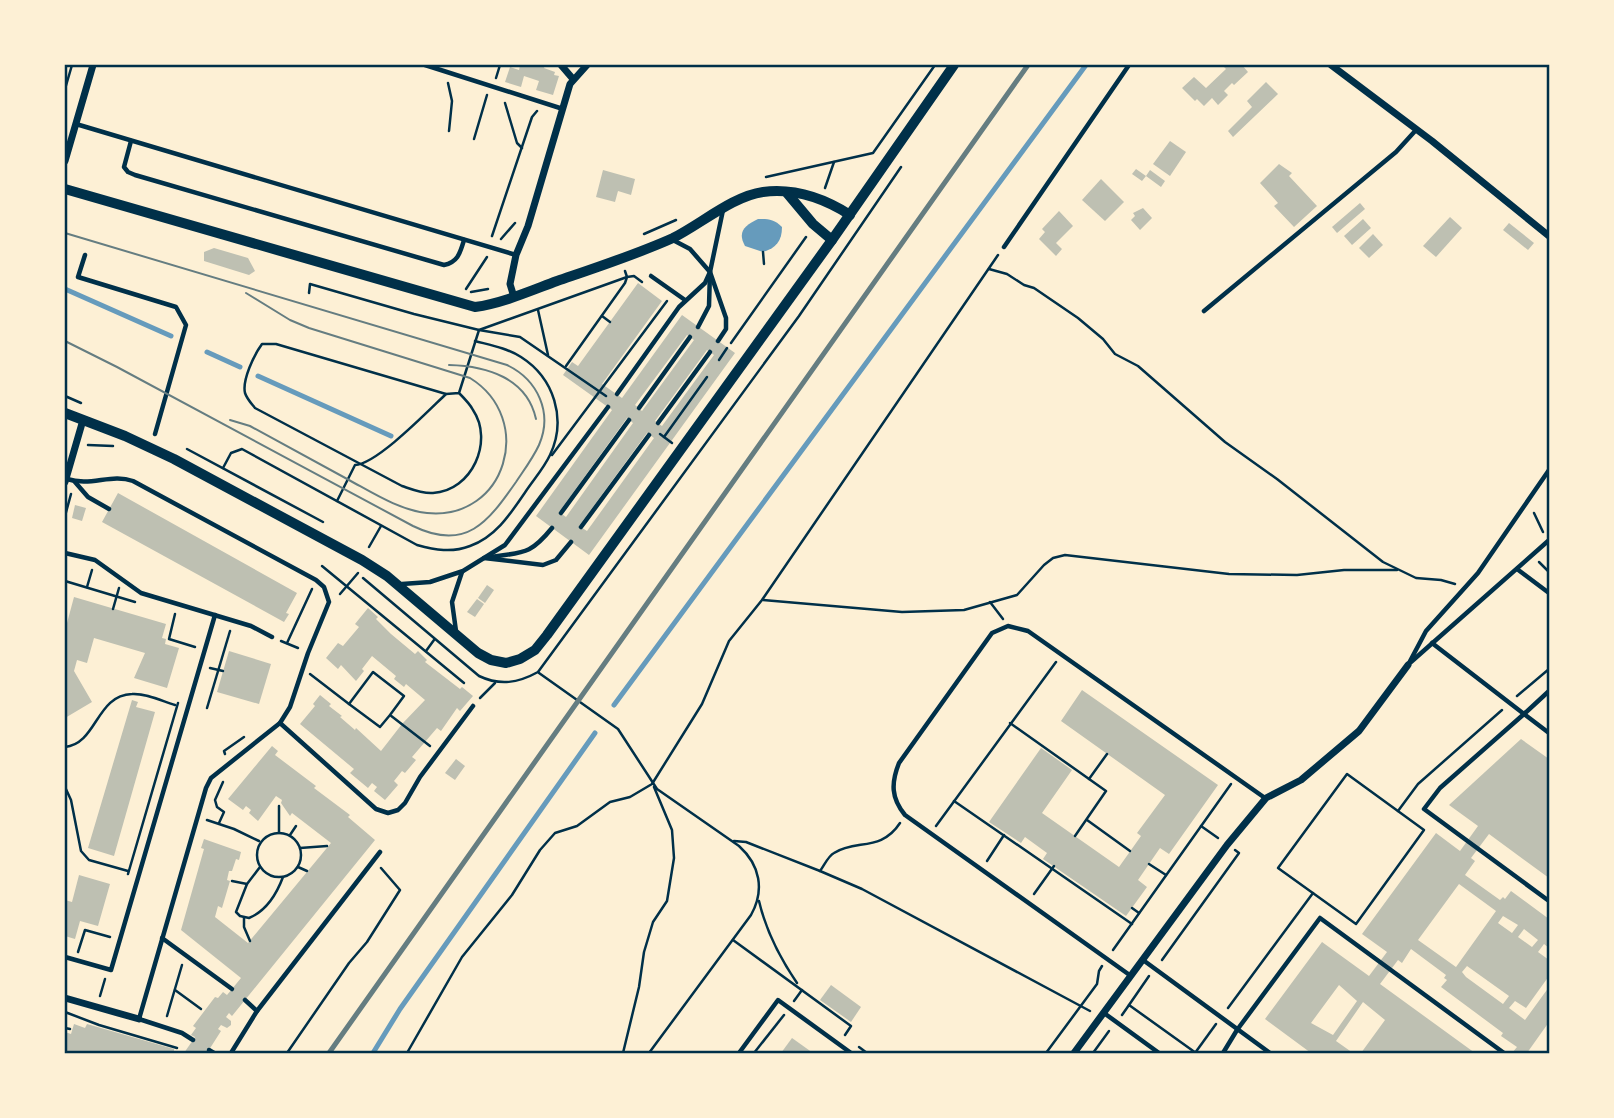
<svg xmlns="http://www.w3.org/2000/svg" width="1614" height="1118" viewBox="0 0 1614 1118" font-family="Barlow,sans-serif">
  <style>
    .water { fill: #669bbc }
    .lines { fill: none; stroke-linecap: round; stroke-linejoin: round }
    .stream { stroke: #669bbc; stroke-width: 5 }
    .building { fill: #bec0b2; fill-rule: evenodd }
    .path { stroke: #003049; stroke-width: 2.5 }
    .service { stroke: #003049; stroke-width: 4.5 }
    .minor { stroke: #003049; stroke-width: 7 }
    .tertiary { stroke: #003049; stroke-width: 10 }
    .tram { stroke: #657d81; stroke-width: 2 }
    .rail { stroke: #657d81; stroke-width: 5 }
    .neatline { fill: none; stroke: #003049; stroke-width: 2.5 }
  </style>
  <rect width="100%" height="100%" fill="#fdf0d5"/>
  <path class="water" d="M 758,219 C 768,219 774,219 782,227 C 782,241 776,248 763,252 L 745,246 C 737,232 745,225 758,219 Z"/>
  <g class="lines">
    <g class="stream">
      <path d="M 65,289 L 171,336"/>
      <path d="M 207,352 L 240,367"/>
      <path d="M 258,376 L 391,436"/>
      <path d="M 614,705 L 1086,65"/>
      <path d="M 373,1053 L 400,1009 L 595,733"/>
    </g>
  </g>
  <g class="building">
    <path d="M 520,65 L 545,65 L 544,68 L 555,72 L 554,75 L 559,76 L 553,95 L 536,90 L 539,81 L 524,76 L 521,87 L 505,82 L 510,67 L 519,70 Z"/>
    <path d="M 1222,65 L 1242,65 L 1248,72 L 1234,85 L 1232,83 L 1224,91 L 1228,95 L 1218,105 L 1212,98 L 1204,106 L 1197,99 L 1195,101 L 1182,88 L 1194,77 L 1206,88 L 1226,69 Z"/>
    <path d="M 1266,82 L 1278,94 L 1233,137 L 1228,131 L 1252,107 L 1247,101 Z"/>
    <path d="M 1170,141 L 1186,152 L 1170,176 L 1153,164 Z"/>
    <path d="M 1279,164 L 1292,173 L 1289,176 L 1317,206 L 1294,227 L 1274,206 L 1278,203 L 1260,183 Z"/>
    <path d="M 1136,169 L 1146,176 L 1150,170 L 1165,181 L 1161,187 L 1146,176 L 1142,181 L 1132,174 Z"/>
    <path d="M 603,170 L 635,179 L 631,195 L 618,191 L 615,202 L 596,197 Z"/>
    <path d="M 1101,179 L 1124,202 L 1105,221 L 1082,200 Z"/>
    <path d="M 1360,203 L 1365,209 L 1337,233 L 1332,227 Z"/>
    <path d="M 1143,208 L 1152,218 L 1140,230 L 1131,220 L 1135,216 L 1133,213 Z"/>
    <path d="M 1059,211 L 1073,226 L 1056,243 L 1062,249 L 1056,256 L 1039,239 L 1045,232 L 1042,229 Z"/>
    <path d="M 1450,217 L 1462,228 L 1436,257 L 1423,246 Z"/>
    <path d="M 1363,219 L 1371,228 L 1352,245 L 1344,236 Z"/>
    <path d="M 1509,223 L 1534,243 L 1528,250 L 1503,230 Z"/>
    <path d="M 1373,234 L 1383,245 L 1369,258 L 1359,248 Z"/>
    <path d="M 214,248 L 248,258 L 255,271 L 249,275 L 204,261 L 204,252 Z"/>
    <path d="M 638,283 L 662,301 L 602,384 L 622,398 L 682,315 L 735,353 L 589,555 L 536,516 L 612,410 L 563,375 L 572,362 L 578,366 ZM 687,335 L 694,340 L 642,411 L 635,405 ZM 707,350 L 714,355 L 662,426 L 655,421 ZM 627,418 L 633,423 L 566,517 L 559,512 ZM 647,433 L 654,438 L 587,531 L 579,526 Z"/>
    <path d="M 118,493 L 297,593 L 286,613 L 289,614 L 284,622 L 102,522 Z"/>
    <path d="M 75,505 L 86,508 L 82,521 L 72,518 Z"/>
    <path d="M 487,585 L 494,590 L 485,603 L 478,598 Z"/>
    <path d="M 74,597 L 166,624 L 162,638 L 166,639 L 165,644 L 179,648 L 167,688 L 134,678 L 145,653 L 94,638 L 87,663 L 77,660 L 74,671 L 92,702 L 65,718 L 65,623 L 67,623 Z"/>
    <path d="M 477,599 L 484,604 L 475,617 L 467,612 Z"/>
    <path d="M 368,608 L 378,617 L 376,619 L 391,634 L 415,654 L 418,651 L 427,660 L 425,662 L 460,689 L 462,687 L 473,696 L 460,711 L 457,708 L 441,731 L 437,728 L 412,757 L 416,760 L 405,773 L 402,771 L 394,781 L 398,785 L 385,800 L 374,791 L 377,787 L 372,783 L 368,788 L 350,773 L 354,769 L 300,724 L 315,706 L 313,704 L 320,695 L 331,704 L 329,706 L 342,716 L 340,717 L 355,730 L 356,728 L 381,751 L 402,724 L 425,700 L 406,684 L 404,687 L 394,679 L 396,676 L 372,656 L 362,669 L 364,671 L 356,681 L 341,665 L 338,669 L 326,658 L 338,643 L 343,646 L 359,627 L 355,624 Z"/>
    <path d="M 229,651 L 271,664 L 259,704 L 217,692 Z"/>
    <path d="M 1082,690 L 1218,785 L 1169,854 L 1160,848 L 1138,880 L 1147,887 L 1126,916 L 1043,859 L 1047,853 L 1025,837 L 1021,843 L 989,822 L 1041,748 L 1072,770 L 1042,813 L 1119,867 L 1141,836 L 1137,833 L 1165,795 L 1061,721 Z"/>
    <path d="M 132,700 L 138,702 L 136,707 L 155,712 L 114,856 L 88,848 Z"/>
    <path d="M 1521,739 L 1549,759 L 1549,878 L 1489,834 L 1471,858 L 1475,861 L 1465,875 L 1500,900 L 1503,897 L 1505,899 L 1511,891 L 1549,919 L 1549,948 L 1544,944 L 1538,952 L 1549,960 L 1549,976 L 1526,1008 L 1515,1001 L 1509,1008 L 1525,1020 L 1549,987 L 1549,1022 L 1527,1053 L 1512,1053 L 1517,1047 L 1501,1036 L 1503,1033 L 1441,987 L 1447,980 L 1444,978 L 1446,975 L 1411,949 L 1402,963 L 1398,960 L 1380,984 L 1475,1053 L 1361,1053 L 1385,1020 L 1363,1002 L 1336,1041 L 1353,1053 L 1311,1053 L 1265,1019 L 1322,942 L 1369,976 L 1387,952 L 1362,934 L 1436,833 L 1460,851 L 1478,826 L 1449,805 ZM 1459,884 L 1496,911 L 1456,967 L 1418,940 ZM 1503,916 L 1518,925 L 1512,933 L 1498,923 ZM 1524,929 L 1538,940 L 1532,947 L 1518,937 ZM 1467,966 L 1509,996 L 1503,1004 L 1466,977 L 1462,972 ZM 1339,985 L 1357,1001 L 1333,1035 L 1311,1023 Z"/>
    <path d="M 272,746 L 278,751 L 275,755 L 316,786 L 314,788 L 350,815 L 348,817 L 375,840 L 232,1016 L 229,1013 L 226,1017 L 231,1021 L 231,1025 L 227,1028 L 221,1025 L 218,1029 L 221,1031 L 207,1053 L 184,1053 L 195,1037 L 191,1035 L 196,1028 L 193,1026 L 215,997 L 218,998 L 223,992 L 227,995 L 241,978 L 181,930 L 204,849 L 201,848 L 204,839 L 241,852 L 239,860 L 236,859 L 232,871 L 229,871 L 227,880 L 230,881 L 222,908 L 218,906 L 215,917 L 248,943 L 331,843 L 292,813 L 290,816 L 281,803 L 282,800 L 276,796 L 258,821 L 249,813 L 251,810 L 246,806 L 243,810 L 228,799 Z"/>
    <path d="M 456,759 L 465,766 L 455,780 L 445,773 Z"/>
    <path d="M 79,875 L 110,884 L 98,926 L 80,921 L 75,939 L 65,936 L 65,900 L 72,902 Z"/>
    <path d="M 831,985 L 861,1007 L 851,1022 L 820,1000 Z"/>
    <path d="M 74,1024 L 85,1028 L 87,1024 L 174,1049 L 174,1053 L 65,1053 L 65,1032 L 71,1034 Z"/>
    <path d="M 792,1038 L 813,1053 L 781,1053 Z"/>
  </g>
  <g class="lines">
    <g class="path">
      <path d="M 496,78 L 500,65"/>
      <path d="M 448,83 L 452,101 L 449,131"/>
      <path d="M 65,89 L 72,65"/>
      <path d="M 505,103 L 517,143 L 522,148"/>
      <path d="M 474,139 L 487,95"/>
      <path d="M 766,177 L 873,153 L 935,65"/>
      <path d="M 825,188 L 834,162"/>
      <path d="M 644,234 L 676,220"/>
      <path d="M 492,236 L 532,117 L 537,111"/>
      <path d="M 501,239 L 515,223"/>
      <path d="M 763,252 L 764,264"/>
      <path d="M 989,269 L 1007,274 L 1024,285 L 1034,288 L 1078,318 L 1103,339 L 1115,354 L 1138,366 L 1225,442 L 1277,479 L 1383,562 L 1416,578 L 1441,580 L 1455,584"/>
      <path d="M 466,289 L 487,257"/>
      <path d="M 471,292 L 488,289"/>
      <path d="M 309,293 L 310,284 L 414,314 L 479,330 L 520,337 L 606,396"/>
      <path d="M 538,310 L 548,355"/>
      <path d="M 602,316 L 610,322"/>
      <path d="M 731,343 L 806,237"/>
      <path d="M 719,360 L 727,348"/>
      <path d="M 566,366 L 625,283 L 627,277 L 634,276 L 642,282"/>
      <path d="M 459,393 L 446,394 L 276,344 L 262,344 C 254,355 242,380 245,393 C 247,399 251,403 255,408 L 402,486 C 411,489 423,494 433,493 C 472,491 494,441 473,410 C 470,404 464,398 459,393 L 479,330 L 627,277 L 625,271"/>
      <path d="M 65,396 L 81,403"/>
      <path d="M 660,434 L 672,443"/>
      <path d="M 664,437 L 707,377"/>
      <path d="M 88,445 L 113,446"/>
      <path d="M 187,449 L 323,522"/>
      <path d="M 552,455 L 667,301"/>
      <path d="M 223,468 L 231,453 L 242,449 L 417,545 C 435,550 452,553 470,546 C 496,537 511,513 526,491 C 534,479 544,468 550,455 C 567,419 554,378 521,357 C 507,348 490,345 475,341"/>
      <path d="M 337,501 L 355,465 C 377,464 428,411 446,394"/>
      <path d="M 1534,513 L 1543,532"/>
      <path d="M 65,516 L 71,494"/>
      <path d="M 369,547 L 381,526"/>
      <path d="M 1539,562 L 1549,572"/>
      <path d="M 322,566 L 464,683"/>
      <path d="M 363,578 L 479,676 C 500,686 518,683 538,672 L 799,316 L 901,167"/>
      <path d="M 65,581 L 135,602"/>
      <path d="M 87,587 L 92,570"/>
      <path d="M 340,594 L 358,573"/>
      <path d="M 763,600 L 902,612 L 964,610 L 1017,595 L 1044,565 L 1053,558 L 1065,555 L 1229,574 L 1297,575 L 1344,570 L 1397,570"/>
      <path d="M 990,602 L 1003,619"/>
      <path d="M 113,609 L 119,588"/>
      <path d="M 175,614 L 169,639 L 195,647"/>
      <path d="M 281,641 L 298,648"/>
      <path d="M 287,643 L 312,589"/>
      <path d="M 426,651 L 434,640"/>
      <path d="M 210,668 L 223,671"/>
      <path d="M 539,673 L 618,729 L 657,789 L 739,846 C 760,865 765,890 751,915 L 649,1053"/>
      <path d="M 310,674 L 349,704"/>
      <path d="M 1517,696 L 1549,669"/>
      <path d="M 480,698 L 495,683"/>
      <path d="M 207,708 L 230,631"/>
      <path d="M 390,715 L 380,727 L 349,704 L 373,672 L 404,696 L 390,715 L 430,746"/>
      <path d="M 1010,723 L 1106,791 L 1075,836"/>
      <path d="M 65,747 C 97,744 96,695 132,694 C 146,693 162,701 175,705"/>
      <path d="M 225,754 L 224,751 L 244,737"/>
      <path d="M 1347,774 L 1424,830 L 1356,924 L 1278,868 Z"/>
      <path d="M 1089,779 L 1107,754"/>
      <path d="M 65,787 L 71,800 L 81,851 L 89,860 L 128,871"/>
      <path d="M 954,801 L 1132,924"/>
      <path d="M 279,806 L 279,833"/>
      <path d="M 1398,811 L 1418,784 L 1502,710"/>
      <path d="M 207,820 L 234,829 L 259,841"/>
      <path d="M 1087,820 L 1130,851"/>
      <path d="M 219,823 L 224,812 L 217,807 L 215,800 L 223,782"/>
      <path d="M 936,826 L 1056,662"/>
      <path d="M 1201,826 L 1218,838"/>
      <circle cx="279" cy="855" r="22"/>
      <path d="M 290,835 L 296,826"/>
      <path d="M 734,841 L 746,842 L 820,871 C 824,866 828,856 834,853 C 856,839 881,852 900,823"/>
      <path d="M 300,848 L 327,846"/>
      <path d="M 987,861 L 1004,835"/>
      <path d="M 1149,864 L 1166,875"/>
      <path d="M 260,867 L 247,884 L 236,912 L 240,916 L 249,918 C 266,911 277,893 283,877"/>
      <path d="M 298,867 L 307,871"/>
      <path d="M 820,871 L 862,889 L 1090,1011"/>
      <path d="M 128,874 L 178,703"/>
      <path d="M 232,881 L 247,884"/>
      <path d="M 1034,894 L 1054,866"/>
      <path d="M 759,901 C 766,931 780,958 797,983"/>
      <path d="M 1132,908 L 1139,913"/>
      <path d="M 244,918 L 244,927 L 250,941"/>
      <path d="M 733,940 L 851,1026 L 845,1035"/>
      <path d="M 1113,950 L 1231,784"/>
      <path d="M 78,952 L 85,930 L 110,937"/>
      <path d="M 1162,960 L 1239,853 L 1235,850"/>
      <path d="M 175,990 L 201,1009"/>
      <path d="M 100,996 L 105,979"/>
      <path d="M 794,1001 L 802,990"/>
      <path d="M 1129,1005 L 1149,976"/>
      <path d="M 1228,1008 L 1313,893"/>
      <path d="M 65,1012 L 99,1025 L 177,1048"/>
      <path d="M 1122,1015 L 1129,1005 L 1196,1053"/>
      <path d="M 167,1016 L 182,965"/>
      <path d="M 65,1028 L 70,1029"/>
      <path d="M 859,1047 L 867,1053"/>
      <path d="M 287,1053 L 349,963 L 367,942 L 400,890 L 381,868"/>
      <path d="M 407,1053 L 462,957 L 512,895 L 540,850 L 555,833 L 577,826 L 610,802 L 630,797 L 652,784 L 702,704 L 729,641 L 762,600 L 998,255"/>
      <path d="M 623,1053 L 639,987 L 644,952 L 653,922 L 667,901 L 674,858 L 672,830 L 654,787"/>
      <path d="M 754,1053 L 784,1015"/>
      <path d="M 1046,1053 L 1097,984 L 1099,971 L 1102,966"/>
      <path d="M 1093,1053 L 1109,1031"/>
      <path d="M 1195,1053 L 1216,1024"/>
    </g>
    <g class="service">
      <path d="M 425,65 L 563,109"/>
      <path d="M 76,124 L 516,255"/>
      <path d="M 131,141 L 124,167 L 128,172 L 135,175 L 444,265 C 458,262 460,253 464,240"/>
      <path d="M 671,239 L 690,249 L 710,272 L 726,318 L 726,329 L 718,341"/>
      <path d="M 1004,247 L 1129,65"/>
      <path d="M 85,255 L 78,277 L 176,307 L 186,325 L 155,434"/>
      <path d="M 651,276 L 685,300"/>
      <path d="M 1204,311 L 1396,152 L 1416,130"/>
      <path d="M 698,327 L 709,306 L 710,272 L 723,210"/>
      <path d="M 617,394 L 679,307 L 705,283 L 710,272"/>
      <path d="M 639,408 L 690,337"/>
      <path d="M 658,423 L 710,352"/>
      <path d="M 67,479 C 91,487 111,473 133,481 L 316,580 L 324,587 L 329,602 L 308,653 L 290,707 L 280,723 L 211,778 L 206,788 L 139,1019 L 182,1033 L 193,1040"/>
      <path d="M 75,482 L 88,497 L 109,509"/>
      <path d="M 561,513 L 629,420"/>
      <path d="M 581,527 L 649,435"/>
      <path d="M 65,553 L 95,560 L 141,593 L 251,626 L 272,637"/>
      <path d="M 491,557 C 524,552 530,555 552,528"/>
      <path d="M 484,558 L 543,565 L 556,560 L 571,542"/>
      <path d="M 1517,569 L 1549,593"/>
      <path d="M 402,584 L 430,582 L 463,571 L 505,545 L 608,407"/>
      <path d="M 456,631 L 452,602 L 462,572"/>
      <path d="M 1432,643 L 1524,714 L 1549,691"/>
      <path d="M 1411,662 L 1548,541"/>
      <path d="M 1408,665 L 1426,631 L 1478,573 L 1549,470"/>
      <path d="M 280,723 L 376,809 L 388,813 L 398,810 L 405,803 L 420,777 L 473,706"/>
      <path d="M 1549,733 L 1524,714 L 1440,788 L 1424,809 L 1549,901"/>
      <path d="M 162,938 L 232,989"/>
      <path d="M 65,957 L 111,970 L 215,615"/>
      <path d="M 1143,960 L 1270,1053"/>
      <path d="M 1131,976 L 905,815 C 891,798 891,783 899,763 L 992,633 L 1008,626 L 1028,631 L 1265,798"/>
      <path d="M 245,1000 L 257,1011"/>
      <path d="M 1104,1013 L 1159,1053"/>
      <path d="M 209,1050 L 214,1053"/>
      <path d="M 231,1053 L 257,1011 L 380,852"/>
      <path d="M 739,1053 L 778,1000 L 851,1053"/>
      <path d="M 1223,1053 L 1237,1030 L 1320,918 L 1504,1053"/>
    </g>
    <g class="minor">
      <path d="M 561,65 L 573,79"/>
      <path d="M 1331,65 L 1432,141 L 1549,236"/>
      <path d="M 65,161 L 93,65"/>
      <path d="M 514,297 L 510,284 L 516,255 L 528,226 L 570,84 L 587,65"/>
      <path d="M 65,482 L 83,420"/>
      <path d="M 65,998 L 139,1019"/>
      <path d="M 1074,1053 L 1227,845 L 1266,798 L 1301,780 L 1359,731 L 1408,665"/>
    </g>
    <g class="tertiary">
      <path d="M 65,189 L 475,307 C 503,303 530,291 557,281 C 595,268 635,255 673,238 C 701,224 733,196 763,192 C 794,188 825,199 850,215"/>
      <path d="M 787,193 L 813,224 L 832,240"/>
      <path d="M 65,413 L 125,436 L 174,459 L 362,560 L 387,576 L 478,653 L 491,660 L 506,663 L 520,659 L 535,650 L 547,635 L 832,240 L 954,65"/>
    </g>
    <g class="tram">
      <path d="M 65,233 L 507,365 C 538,380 553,413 539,445 C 533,458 524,470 516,482 C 488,522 466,552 413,526 L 117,367 L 65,341"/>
      <path d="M 449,365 C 487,366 527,378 536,419"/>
      <path d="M 230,420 L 250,426 C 283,444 316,462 349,480 C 373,493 399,510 427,513 C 506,521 536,419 470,378 L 309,328 L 290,320 L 246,293"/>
    </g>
    <path class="rail" d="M 329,1053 L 1028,65"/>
  </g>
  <rect width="1614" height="1118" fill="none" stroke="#fdf0d5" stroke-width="133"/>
  <rect x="66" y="66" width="1482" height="986" class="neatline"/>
</svg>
